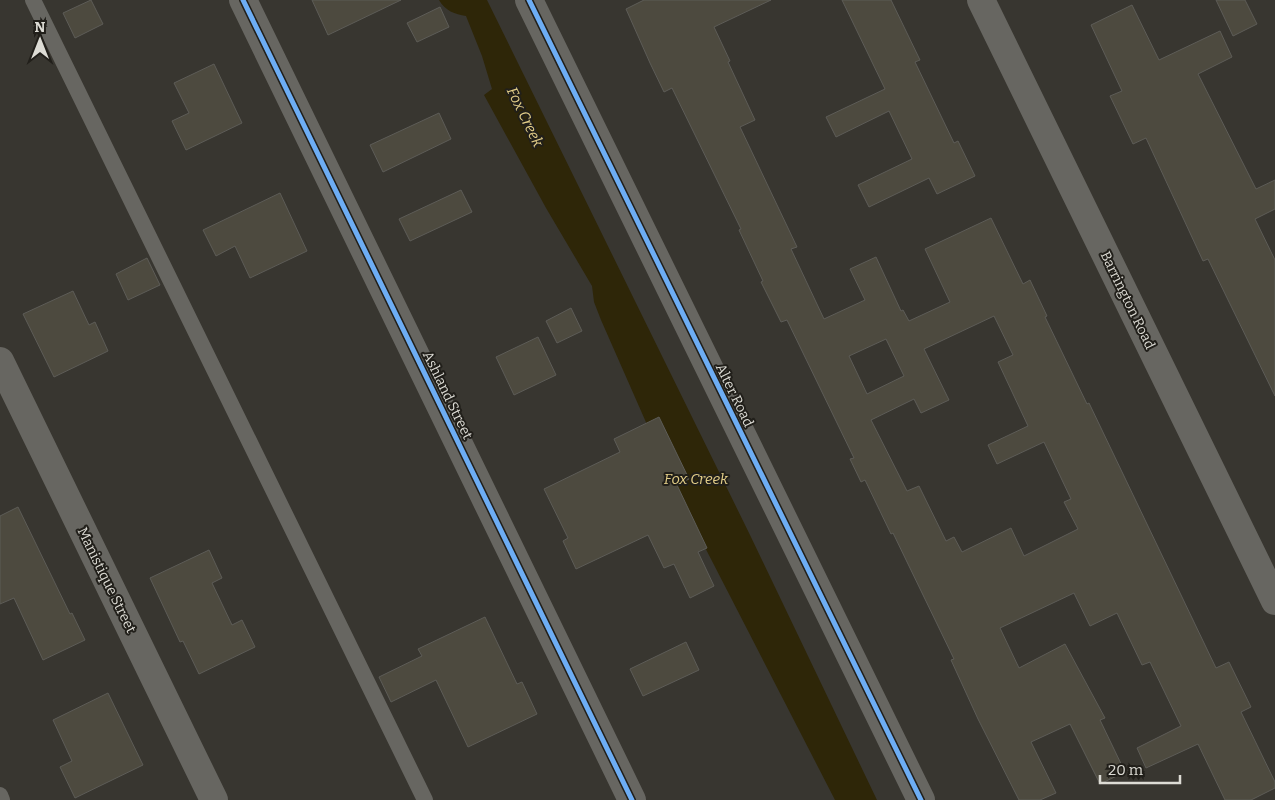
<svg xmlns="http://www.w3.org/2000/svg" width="1275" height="800" viewBox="0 0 1275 800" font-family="Bitter,serif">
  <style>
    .water { fill: #2e2608 }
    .building { fill: #4d4a3f; stroke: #5d5c57; fill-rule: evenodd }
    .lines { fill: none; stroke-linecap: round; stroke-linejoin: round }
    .lane { stroke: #676661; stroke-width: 16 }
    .street { stroke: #676661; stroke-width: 28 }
    .cycleway-casing { stroke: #211f1a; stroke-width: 8 }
    .cycleway { stroke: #6dadf4; stroke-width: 5 }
    .labels { text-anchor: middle; stroke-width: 4; stroke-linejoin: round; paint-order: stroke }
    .street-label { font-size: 14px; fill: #dddcd5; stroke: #211f1a }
    .water-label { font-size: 15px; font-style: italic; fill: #e3ce88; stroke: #211f1a }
  </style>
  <rect width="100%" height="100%" fill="#383630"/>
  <path class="water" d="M 439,0 L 487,0 L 750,535 L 877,800 L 835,800 L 678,495 L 601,320 L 594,302 L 592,286 L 546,208 L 484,95 L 492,89 L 482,56 L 466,16 C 455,14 445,11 439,0 Z"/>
  <g class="building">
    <path d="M 91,0 L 103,24 L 75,38 L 63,13 Z"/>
    <path d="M 312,0 L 401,0 L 328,35 Z"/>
    <path d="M 644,0 L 771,0 L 714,27 L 730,61 L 728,62 L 755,120 L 740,127 L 797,247 L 791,249 L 824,319 L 865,300 L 850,269 L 876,257 L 901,311 L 903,310 L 909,321 L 950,302 L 925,249 L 991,218 L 1023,284 L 1030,280 L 1047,316 L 1045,317 L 1087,404 L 1089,403 L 1216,668 L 1229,662 L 1251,707 L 1241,712 L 1275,782 L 1275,788 L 1251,800 L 1225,800 L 1198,744 L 1146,768 L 1137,748 L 1181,726 L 1150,662 L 1142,665 L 1117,613 L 1090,626 L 1074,593 L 1000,628 L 1019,668 L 1065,644 L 1105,718 L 1100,720 L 1125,772 L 1100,784 L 1070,724 L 1031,742 L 1056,793 L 1040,800 L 1019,800 L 978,719 L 951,660 L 954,659 L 893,533 L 891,534 L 865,480 L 861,482 L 850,459 L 854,458 L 787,320 L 781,322 L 761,282 L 763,281 L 739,230 L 741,229 L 672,88 L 664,92 L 650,63 L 626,9 ZM 994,316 L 1013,355 L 998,362 L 1028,426 L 988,445 L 997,464 L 1044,442 L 1071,499 L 1064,502 L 1078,529 L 1024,556 L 1011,528 L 962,552 L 954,537 L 946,541 L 919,486 L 907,491 L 871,420 L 914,399 L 921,413 L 949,400 L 924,349 ZM 886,339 L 904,376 L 867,394 L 849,356 Z"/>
    <path d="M 842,0 L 891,0 L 920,60 L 915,62 L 954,143 L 958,141 L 975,176 L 937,194 L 929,178 L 869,207 L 858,185 L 912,159 L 889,111 L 836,137 L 826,117 L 885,89 Z"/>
    <path d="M 1216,0 L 1245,0 L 1257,24 L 1233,36 Z"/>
    <path d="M 1132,5 L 1159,60 L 1220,31 L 1232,57 L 1198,74 L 1256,189 L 1275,180 L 1275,209 L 1255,219 L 1275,260 L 1275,396 L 1208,259 L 1203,261 L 1146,138 L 1133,144 L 1110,96 L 1122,91 L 1091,25 Z"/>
    <path d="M 440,7 L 449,27 L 417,42 L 407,23 Z"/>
    <path d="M 214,64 L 242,123 L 186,150 L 172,121 L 189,113 L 174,83 Z"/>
    <path d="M 439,113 L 451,139 L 383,172 L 370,145 Z"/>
    <path d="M 461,190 L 472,212 L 410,241 L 399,219 Z"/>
    <path d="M 280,193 L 307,251 L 250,278 L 235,246 L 216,256 L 203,230 Z"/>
    <path d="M 147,258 L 160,285 L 128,300 L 116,274 Z"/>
    <path d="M 73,291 L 89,325 L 95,322 L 108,351 L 54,377 L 23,314 Z"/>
    <path d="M 571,308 L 582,331 L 557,343 L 546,321 Z"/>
    <path d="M 538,337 L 556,375 L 514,395 L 496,357 Z"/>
    <path d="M 659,417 L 689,479 L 677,485 L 707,548 L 698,552 L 714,586 L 690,598 L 674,564 L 664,568 L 648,535 L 576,569 L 563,541 L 568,538 L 544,489 L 620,452 L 614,439 Z"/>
    <path d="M 18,507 L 70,614 L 72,613 L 85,640 L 43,660 L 14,598 L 0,604 L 0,516 Z"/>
    <path d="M 209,550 L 222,578 L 212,583 L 232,625 L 242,620 L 255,647 L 199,674 L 183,641 L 180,642 L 150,578 Z"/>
    <path d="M 485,617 L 517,684 L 522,682 L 537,714 L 468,747 L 436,680 L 391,702 L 379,677 L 422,656 L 418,649 Z"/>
    <path d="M 686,642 L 699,670 L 643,696 L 630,669 Z"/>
    <path d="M 108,693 L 143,765 L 75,798 L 60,767 L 72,761 L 53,720 Z"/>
  </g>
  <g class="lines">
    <g class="lane">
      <path d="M 33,0 L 425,800"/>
      <path d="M 0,795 L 2,800"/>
    </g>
    <g class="street">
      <path d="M 243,0 L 632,800"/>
      <path d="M 529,0 L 921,800"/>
      <path d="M 981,0 L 1275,601"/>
      <path d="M 0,361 L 214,800"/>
    </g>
    <defs>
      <g id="cycleway">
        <path d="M 243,0 L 632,800"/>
        <path d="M 529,0 L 921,800"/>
      </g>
    </defs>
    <use href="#cycleway" class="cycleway-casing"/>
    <use href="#cycleway" class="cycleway"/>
  </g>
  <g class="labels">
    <g class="street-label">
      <text transform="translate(1128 300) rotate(64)" y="5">Barrington Road</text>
      <text transform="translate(448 395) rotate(64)" y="5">Ashland Street</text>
      <text transform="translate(735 395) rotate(64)" y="5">Alter Road</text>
      <text transform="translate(107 580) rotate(64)" y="5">Manistique Street</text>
    </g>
    <g class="water-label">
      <text transform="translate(525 117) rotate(64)" y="5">Fox Creek</text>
      <text x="696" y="484">Fox Creek</text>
    </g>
  </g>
  <g transform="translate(40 40)" stroke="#211f1a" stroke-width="4" paint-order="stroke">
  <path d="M0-4L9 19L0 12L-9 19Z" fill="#dddcd5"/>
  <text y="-8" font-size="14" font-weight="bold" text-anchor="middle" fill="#dddcd5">N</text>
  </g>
  <path d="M1100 775v8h80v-8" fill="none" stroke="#dddcd5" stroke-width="2.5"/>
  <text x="1108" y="775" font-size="15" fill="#dddcd5" stroke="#211f1a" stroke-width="4" paint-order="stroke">20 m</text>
</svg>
